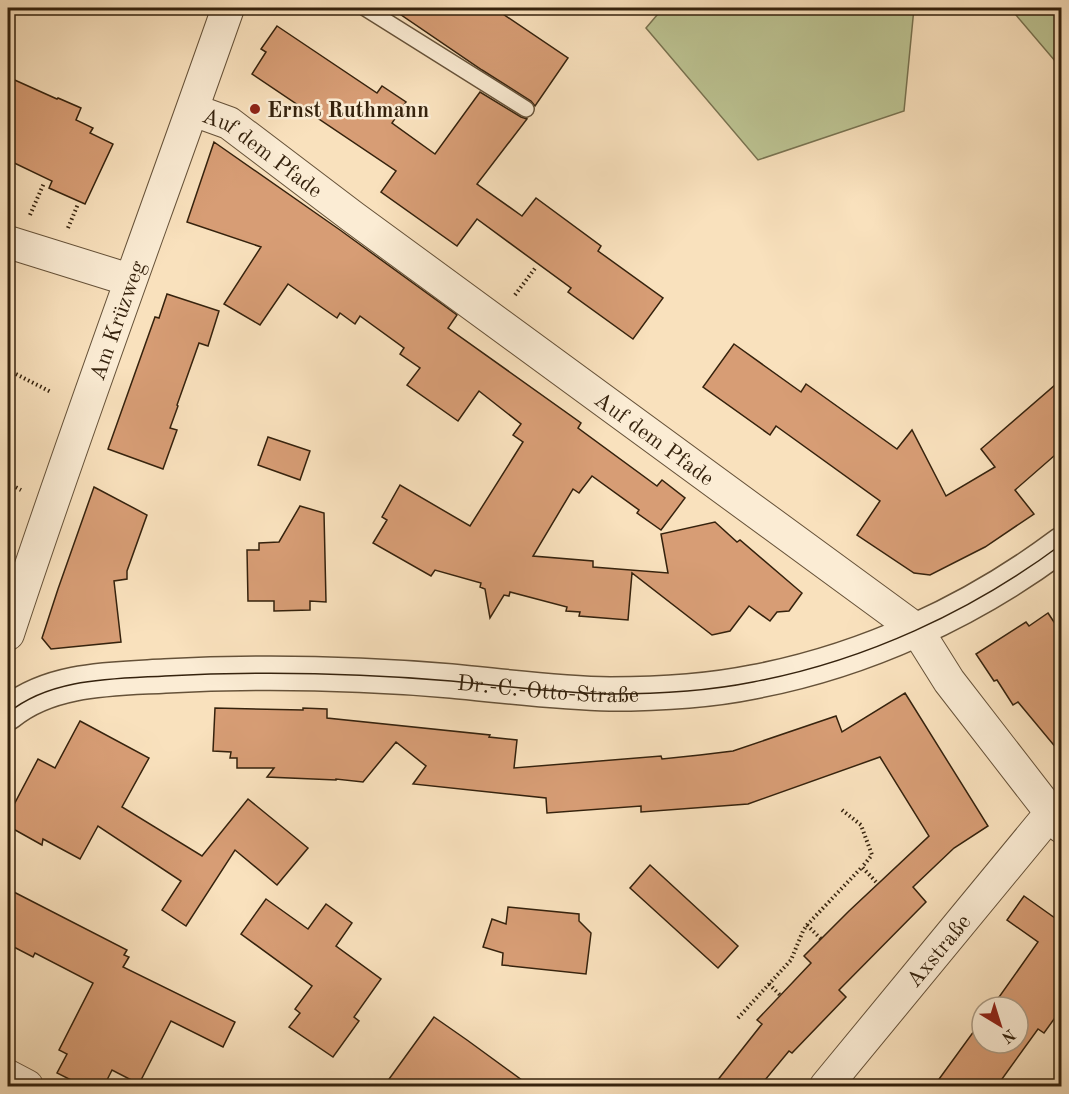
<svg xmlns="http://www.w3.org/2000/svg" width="1069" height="1094" viewBox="0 0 1069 1094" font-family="'Old Standard TT',serif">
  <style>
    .green { fill: #bcc392; stroke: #787250; stroke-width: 1.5 }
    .building { fill: #d79d75; stroke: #35220d; stroke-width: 1.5 }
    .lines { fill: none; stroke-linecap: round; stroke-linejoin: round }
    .service-casing { stroke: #665239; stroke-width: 18 }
    .minor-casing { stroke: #665239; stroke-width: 34 }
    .tertiary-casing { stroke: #665239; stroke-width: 36 }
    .path { stroke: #35220d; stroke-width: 4; stroke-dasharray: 1.5 3; stroke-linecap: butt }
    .service { stroke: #fbecd4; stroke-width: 15 }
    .minor { stroke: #fbecd4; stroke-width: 32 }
    .tertiary { stroke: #fbecd4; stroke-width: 33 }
    .tram { stroke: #35220d; stroke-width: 1.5 }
    .poi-dot { fill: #8f2418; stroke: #fbecd4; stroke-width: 2 }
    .labels { text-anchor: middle; stroke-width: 5; stroke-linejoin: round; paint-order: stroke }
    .poi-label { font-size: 22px; font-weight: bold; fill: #35220d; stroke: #fbecd4; text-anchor: start }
    .street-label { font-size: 22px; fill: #35220d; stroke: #fbecd4 }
  </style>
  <rect width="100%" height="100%" fill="#f9e1bd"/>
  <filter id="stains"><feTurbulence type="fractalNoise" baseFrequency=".00333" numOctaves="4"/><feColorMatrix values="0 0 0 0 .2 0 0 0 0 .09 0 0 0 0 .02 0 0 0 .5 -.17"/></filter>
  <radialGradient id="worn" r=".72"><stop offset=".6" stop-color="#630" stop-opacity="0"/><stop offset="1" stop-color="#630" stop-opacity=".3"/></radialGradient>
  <g class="green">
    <path d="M 663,8 L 914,8 L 904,111 L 758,160 L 646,28 Z"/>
    <path d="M 1010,8 L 1061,8 L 1061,68 Z"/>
  </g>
  <g class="building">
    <path d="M 391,8 L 494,8 L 568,58 L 535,106 L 531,101 L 482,70 Z"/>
    <path d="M 277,26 L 377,93 L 382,86 L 406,102 L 392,123 L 435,154 L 480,92 L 521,117 L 527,119 L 477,184 L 522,216 L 536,198 L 601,246 L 598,251 L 663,298 L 633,339 L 568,292 L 571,288 L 477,219 L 457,246 L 381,192 L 396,171 L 252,74 L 266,52 L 261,49 Z"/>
    <path d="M 8,77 L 57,99 L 58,98 L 81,108 L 76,120 L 93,128 L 90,133 L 113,144 L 85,204 L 49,188 L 52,181 L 8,160 Z"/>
    <path d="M 214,142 L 340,230 L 457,315 L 448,328 L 581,423 L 578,428 L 657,486 L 662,480 L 685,498 L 661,530 L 637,513 L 639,510 L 592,476 L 579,493 L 573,489 L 533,556 L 593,561 L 593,567 L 668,573 L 661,534 L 715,522 L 737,542 L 740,540 L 802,593 L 789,611 L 777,612 L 770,621 L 749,606 L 730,631 L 712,635 L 632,573 L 628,620 L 579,616 L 580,612 L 566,611 L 567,607 L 510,592 L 509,596 L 504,595 L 490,618 L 485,589 L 480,587 L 481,583 L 435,570 L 431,576 L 373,543 L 387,520 L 382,517 L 400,485 L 470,526 L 523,442 L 513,435 L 521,424 L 479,391 L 458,421 L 407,385 L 420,368 L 400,354 L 404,348 L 360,316 L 355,324 L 340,313 L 337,318 L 288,284 L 260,325 L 224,304 L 261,247 L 187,222 Z"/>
    <path d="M 167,294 L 219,311 L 208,346 L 199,343 L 177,405 L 178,406 L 170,428 L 177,430 L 163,469 L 108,449 L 155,317 L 159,318 Z"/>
    <path d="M 734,344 L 801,392 L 806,384 L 897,449 L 912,430 L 946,496 L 995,467 L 981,449 L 1062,379 L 1062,449 L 1015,490 L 1034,514 L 985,547 L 930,575 L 914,573 L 857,535 L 880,501 L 776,426 L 770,435 L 703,387 Z"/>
    <path d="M 268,437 L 310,451 L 300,480 L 258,465 Z"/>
    <path d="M 94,487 L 147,515 L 127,571 L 127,579 L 114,581 L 121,642 L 51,649 L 42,638 L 58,589 Z"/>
    <path d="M 300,506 L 324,513 L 326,602 L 310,601 L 310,610 L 274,611 L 274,601 L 248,601 L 247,550 L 259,550 L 259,543 L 279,542 Z"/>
    <path d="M 1048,613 L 1062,634 L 1062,755 L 1018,702 L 1013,705 L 997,680 L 994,681 L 976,654 L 1026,622 L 1029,626 Z"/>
    <path d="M 905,693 L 988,826 L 954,848 L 913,887 L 926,902 L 839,990 L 846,997 L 792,1053 L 789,1051 L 760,1086 L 713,1086 L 762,1024 L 757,1020 L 811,963 L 804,956 L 849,911 L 929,836 L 880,757 L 748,804 L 641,812 L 641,806 L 547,813 L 546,798 L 413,784 L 426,766 L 396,742 L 363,782 L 336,779 L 336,780 L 267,777 L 274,768 L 237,768 L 237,758 L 230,758 L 231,752 L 213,751 L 215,708 L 303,710 L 303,708 L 327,709 L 327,718 L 490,735 L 489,737 L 517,740 L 514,768 L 661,756 L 662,759 L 700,755 L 733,751 L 836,716 L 842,732 Z"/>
    <path d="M 80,721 L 149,758 L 122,807 L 202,856 L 248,799 L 308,848 L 277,885 L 235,850 L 186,926 L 162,910 L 181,881 L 98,826 L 80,859 L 43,839 L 42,845 L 8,826 L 8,816 L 38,759 L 55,768 Z"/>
    <path d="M 650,865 L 738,946 L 718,968 L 630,888 Z"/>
    <path d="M 8,889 L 127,950 L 124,955 L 129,957 L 123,967 L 235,1022 L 223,1047 L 171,1021 L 139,1084 L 112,1070 L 104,1086 L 83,1086 L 57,1073 L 67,1054 L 59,1050 L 93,983 L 35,953 L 33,957 L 8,944 Z"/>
    <path d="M 1024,896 L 1055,918 L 1062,908 L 1062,1008 L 1044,1033 L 1038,1029 L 997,1086 L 934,1086 L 982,1020 L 982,1043 L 1018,1043 L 1018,1007 L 992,1007 L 1038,942 L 1007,920 Z"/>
    <path d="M 266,899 L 308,929 L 326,904 L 352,923 L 336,946 L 381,979 L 354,1017 L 359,1021 L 333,1057 L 289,1027 L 300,1013 L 295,1009 L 312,986 L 241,934 Z"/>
    <path d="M 508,907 L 579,914 L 579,921 L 591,933 L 586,974 L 502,965 L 503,953 L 483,947 L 492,919 L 506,924 Z"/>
    <path d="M 434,1017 L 467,1040 L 530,1086 L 384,1086 Z"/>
  </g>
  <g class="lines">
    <defs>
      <path id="service" d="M 365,8 L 526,109"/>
      <g id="minor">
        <path id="s1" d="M 193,110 L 229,123 L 353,217 L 917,630 L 949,681 L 1062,827"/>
        <path d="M 8,242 L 130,280"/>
        <path id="s2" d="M 8,634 C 77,424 155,216 228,8"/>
        <path d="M 8,1076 L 27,1086"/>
        <path id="s3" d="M 826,1086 L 1050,814"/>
      </g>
      <path id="tertiary" d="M 8,713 C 51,678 112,679 165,676 C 261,671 356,673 451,681 C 504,686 557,693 610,694 C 655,694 709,691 753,682 C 864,661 971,612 1062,544"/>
    </defs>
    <use href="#service" class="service-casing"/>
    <use href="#minor" class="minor-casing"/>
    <use href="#tertiary" class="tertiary-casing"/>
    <g class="path">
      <path d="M 30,215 L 44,183"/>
      <path d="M 68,228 L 78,204"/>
      <path d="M 515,295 L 536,267"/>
      <path d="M 8,370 L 51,392"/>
      <path d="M 8,483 L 21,490"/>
      <path d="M 842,810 L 861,825 L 872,855 L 862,867"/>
      <path d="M 807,925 L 821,939"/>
      <path d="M 769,984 L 780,995"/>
      <path d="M 738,1018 L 791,960 L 803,931 L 807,925 L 862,867 L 878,884"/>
    </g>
    <use href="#service" class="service"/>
    <use href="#minor" class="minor"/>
    <use href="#tertiary" class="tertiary"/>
    <path class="tram" id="s4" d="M 8,713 C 51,678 112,679 165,676 C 261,671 356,673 451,681 C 504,686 557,693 610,694 C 656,694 708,691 753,682 C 864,661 971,612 1062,544"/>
  </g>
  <circle class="poi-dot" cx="255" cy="109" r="6"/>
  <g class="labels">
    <g class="poi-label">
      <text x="267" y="117">Ernst Ruthmann</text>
    </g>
    <g class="street-label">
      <text dy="8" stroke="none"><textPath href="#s1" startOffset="82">Auf dem Pfade</textPath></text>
      <text dy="8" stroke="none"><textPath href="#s2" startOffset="332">Am Krüzweg</textPath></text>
      <text dy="8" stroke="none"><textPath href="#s1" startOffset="568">Auf dem Pfade</textPath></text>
      <text dy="8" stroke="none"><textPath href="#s4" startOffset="548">Dr.-C.-Otto-Straße</textPath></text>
      <text dy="8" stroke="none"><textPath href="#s3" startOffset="176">Axstraße</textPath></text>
    </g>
  </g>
  <rect width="1069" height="1094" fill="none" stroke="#f9e1bd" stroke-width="30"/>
  <rect x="9" y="9" width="1051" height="1076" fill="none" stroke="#35220d" stroke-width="3"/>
  <rect x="15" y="15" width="1039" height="1064" fill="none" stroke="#35220d" stroke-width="1.5"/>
  <g transform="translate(1000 1025) rotate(142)"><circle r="28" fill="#fbecd4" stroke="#ac9b84" stroke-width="1.5"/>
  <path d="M0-4.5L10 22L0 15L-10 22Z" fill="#8f2418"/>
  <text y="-9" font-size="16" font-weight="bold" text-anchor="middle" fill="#35220d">N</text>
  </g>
  <rect width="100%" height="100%" filter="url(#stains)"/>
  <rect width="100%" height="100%" fill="url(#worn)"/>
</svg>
